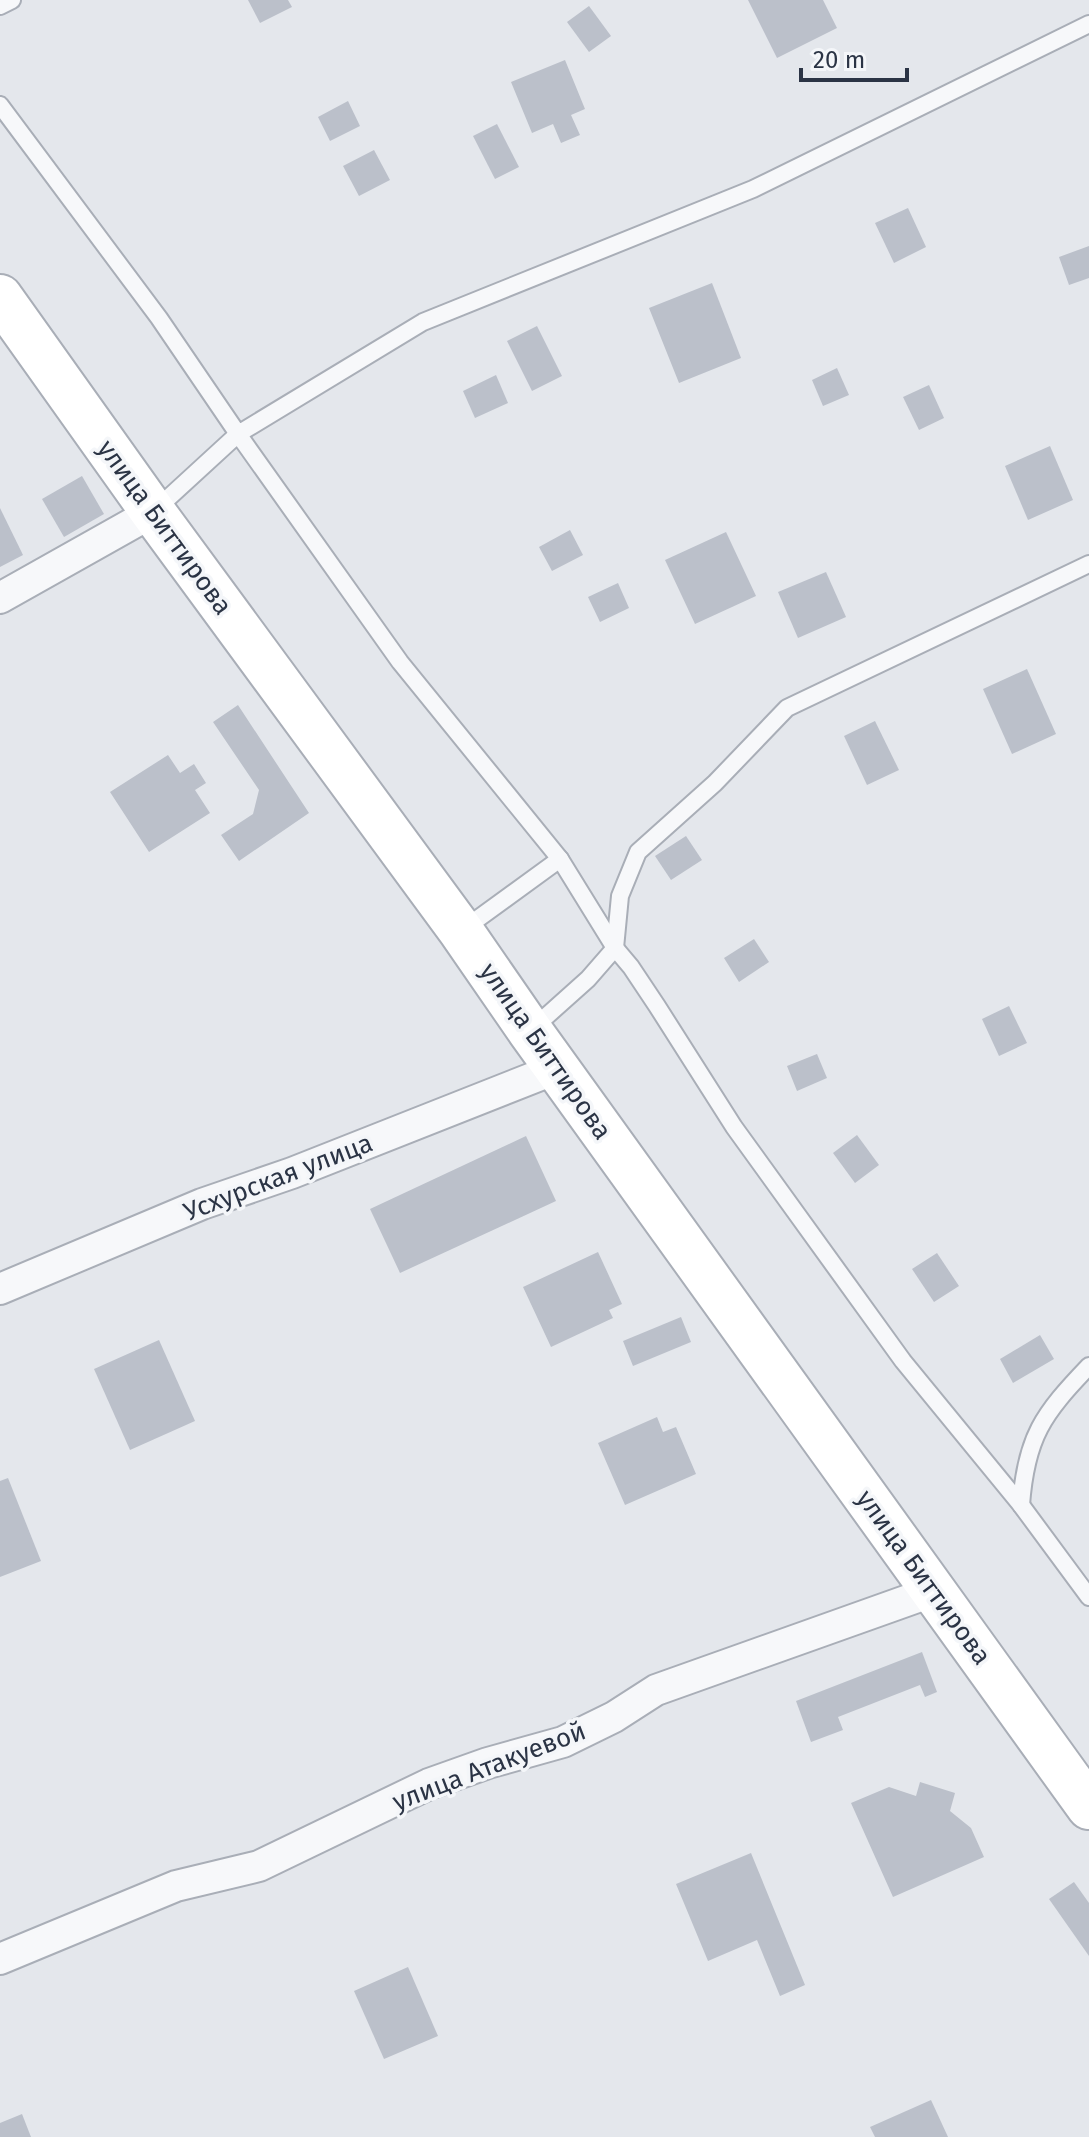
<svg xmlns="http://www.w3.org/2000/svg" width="1089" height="2137" viewBox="0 0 1089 2137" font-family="'Fira Sans',sans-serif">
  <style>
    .building { fill: #bbc0ca }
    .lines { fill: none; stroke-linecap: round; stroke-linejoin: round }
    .lane-casing { stroke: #a9aeb7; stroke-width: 20 }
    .street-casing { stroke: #a9aeb7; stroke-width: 34 }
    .secondary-casing { stroke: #a9aeb7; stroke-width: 48 }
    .lane { stroke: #f7f8fa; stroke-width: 16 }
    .street { stroke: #f7f8fa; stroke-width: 30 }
    .secondary { stroke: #fff; stroke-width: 44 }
    .labels { text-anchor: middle; stroke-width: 7; stroke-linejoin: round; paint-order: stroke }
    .street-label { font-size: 26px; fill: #2b3445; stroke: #f4f6f9 }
  </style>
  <rect width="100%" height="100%" fill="#e4e7ec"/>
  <g class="building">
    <path d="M 248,0 L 288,0 L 292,7 L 260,23 Z"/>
    <path d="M 748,0 L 823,0 L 837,28 L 777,58 Z"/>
    <path d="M 589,6 L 611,36 L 589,52 L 567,22 Z"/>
    <path d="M 565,60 L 585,109 L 571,115 L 580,135 L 561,143 L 553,124 L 532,133 L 511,82 Z"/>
    <path d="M 348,101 L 360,126 L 330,141 L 318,117 Z"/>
    <path d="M 497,124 L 519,167 L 495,179 L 473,136 Z"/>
    <path d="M 374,150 L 390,180 L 359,196 L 343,166 Z"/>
    <path d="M 908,208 L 926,247 L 894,263 L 875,223 Z"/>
    <path d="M 1089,246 L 1089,278 L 1069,285 L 1059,257 Z"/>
    <path d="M 712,283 L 741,358 L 679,383 L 649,308 Z"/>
    <path d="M 537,326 L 562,376 L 532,391 L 507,341 Z"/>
    <path d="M 837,368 L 849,395 L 823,406 L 812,380 Z"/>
    <path d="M 496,375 L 508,403 L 475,418 L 463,391 Z"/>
    <path d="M 929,385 L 944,418 L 919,430 L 903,397 Z"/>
    <path d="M 1050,446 L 1073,500 L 1028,520 L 1005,466 Z"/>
    <path d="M 82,476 L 104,514 L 64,537 L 42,499 Z"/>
    <path d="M 0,508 L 23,555 L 0,567 Z"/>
    <path d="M 570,530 L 583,555 L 552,571 L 539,547 Z"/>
    <path d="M 726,532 L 756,596 L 695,624 L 665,560 Z"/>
    <path d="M 826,572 L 846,617 L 798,638 L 778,592 Z"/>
    <path d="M 618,583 L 629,608 L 600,622 L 588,597 Z"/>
    <path d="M 1027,669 L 1056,734 L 1012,754 L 983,689 Z"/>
    <path d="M 238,705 L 309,813 L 239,861 L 221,835 L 253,814 L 259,790 L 213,722 Z"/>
    <path d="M 875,721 L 899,770 L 867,785 L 844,736 Z"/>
    <path d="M 168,755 L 180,773 L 194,764 L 206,783 L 195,790 L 210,813 L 149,852 L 110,792 Z"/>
    <path d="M 686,836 L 702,860 L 671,880 L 655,856 Z"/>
    <path d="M 754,939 L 769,962 L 739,982 L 724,958 Z"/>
    <path d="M 1009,1006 L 1027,1043 L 999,1056 L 982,1019 Z"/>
    <path d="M 817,1054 L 827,1078 L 797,1091 L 787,1066 Z"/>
    <path d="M 857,1135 L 879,1165 L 855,1183 L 833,1153 Z"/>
    <path d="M 526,1136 L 556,1201 L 400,1273 L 370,1209 Z"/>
    <path d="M 598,1252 L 622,1304 L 609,1310 L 613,1318 L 551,1347 L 523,1287 Z"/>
    <path d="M 937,1253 L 959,1286 L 934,1302 L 912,1269 Z"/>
    <path d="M 681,1317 L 691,1342 L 633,1366 L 623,1341 Z"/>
    <path d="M 1040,1335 L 1054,1359 L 1013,1383 L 1000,1359 Z"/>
    <path d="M 159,1340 L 195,1421 L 130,1450 L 94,1369 Z"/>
    <path d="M 657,1417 L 663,1432 L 676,1427 L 696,1474 L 625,1505 L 598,1443 Z"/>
    <path d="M 8,1478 L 41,1561 L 0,1577 L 0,1481 Z"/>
    <path d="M 922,1652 L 937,1692 L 925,1697 L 920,1685 L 838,1717 L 843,1730 L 811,1742 L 796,1701 Z"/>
    <path d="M 920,1782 L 955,1793 L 950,1811 L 971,1828 L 984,1857 L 893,1897 L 851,1803 L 889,1787 L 916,1796 Z"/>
    <path d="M 751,1853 L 805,1985 L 780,1996 L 757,1940 L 708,1961 L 676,1884 Z"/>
    <path d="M 1074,1882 L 1089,1903 L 1089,1956 L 1049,1899 Z"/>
    <path d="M 408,1967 L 438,2036 L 384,2059 L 354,1991 Z"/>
    <path d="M 931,2100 L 948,2137 L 875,2137 L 870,2127 Z"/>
    <path d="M 22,2114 L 31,2137 L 0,2137 L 0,2123 Z"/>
  </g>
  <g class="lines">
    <defs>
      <g id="lane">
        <path d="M 0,6 L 12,0"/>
        <path d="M 0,105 L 159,318 L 238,434 L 423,322 L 753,189 L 1089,24"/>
        <path d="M 153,512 L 238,434 L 400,662 L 560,859 L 615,948 L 631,967 L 657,1006 L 734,1127 L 903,1361 L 1021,1505 L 1089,1597"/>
        <path d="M 461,931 L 560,859"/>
        <path d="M 531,1030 L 588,979 L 615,948 L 620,896 L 638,852 L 715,783 L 787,708 L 1089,564"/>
        <path d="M 1021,1505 C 1026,1437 1043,1414 1089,1366"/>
      </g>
      <g id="street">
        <path d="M 0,598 L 153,512"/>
        <path d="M 0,1289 L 202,1204 L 292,1173 L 558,1068"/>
        <path d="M 0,1959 L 176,1886 L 259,1866 L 429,1784 L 488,1763 L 563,1742 L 614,1717 L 656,1690 L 934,1591"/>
      </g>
      <path id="secondary" d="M 0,297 L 153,512 L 461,931 L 530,1031 L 1089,1807"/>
    </defs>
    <use href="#lane" class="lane-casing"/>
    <use href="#street" class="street-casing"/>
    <use href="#secondary" class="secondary-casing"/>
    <use href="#lane" class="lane"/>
    <use href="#street" class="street"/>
    <use href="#secondary" class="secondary"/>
  </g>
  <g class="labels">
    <g class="street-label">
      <text transform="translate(165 527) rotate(54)" y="9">улица Биттирова</text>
      <text transform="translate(546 1051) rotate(55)" y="9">улица Биттирова</text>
      <text transform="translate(278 1177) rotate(-21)" y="9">Усхурская улица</text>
      <text transform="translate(924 1577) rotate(54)" y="9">улица Биттирова</text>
      <text transform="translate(489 1766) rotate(-21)" y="9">улица Атакуевой</text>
    </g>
  </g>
  <path d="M801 68v12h106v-12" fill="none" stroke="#2b3445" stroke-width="4"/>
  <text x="813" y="68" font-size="24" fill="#2b3445" stroke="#f4f6f9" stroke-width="6" paint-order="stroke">20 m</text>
</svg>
